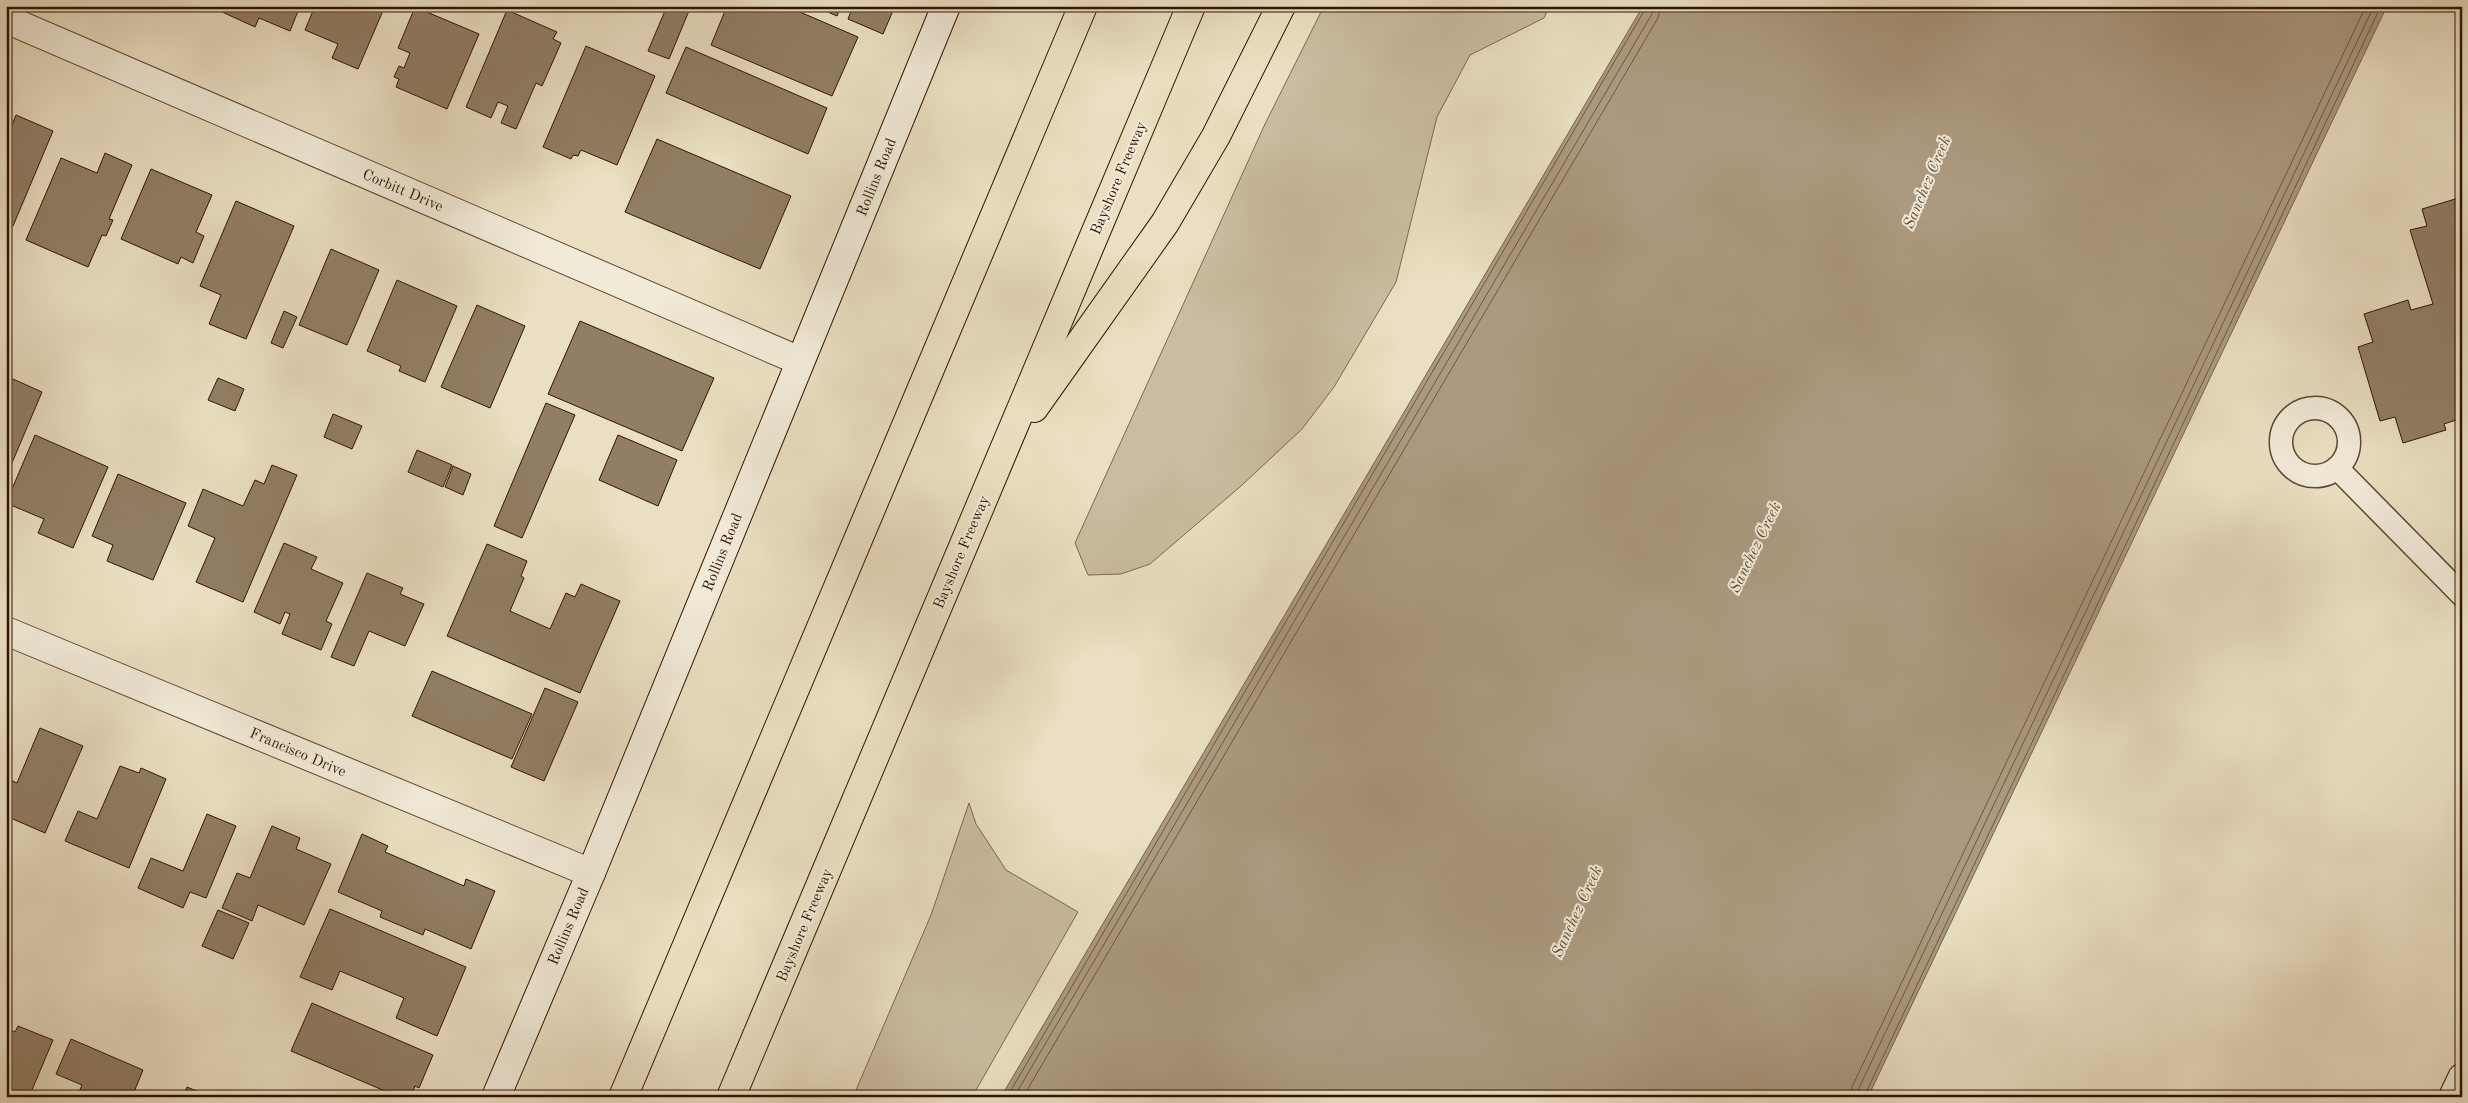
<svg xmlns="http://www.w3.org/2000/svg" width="2468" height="1103" viewBox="0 0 2468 1103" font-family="'Old Standard TT',serif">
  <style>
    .green { fill: #cabca1; stroke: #7d6850 }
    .water { fill: #ab9a80; stroke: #7a644d }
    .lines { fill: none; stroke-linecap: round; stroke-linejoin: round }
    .shore { stroke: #6e5740; stroke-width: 1 }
    .building { fill: #917e65; stroke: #301400 }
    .lane-casing { stroke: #5e4730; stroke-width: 25 }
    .street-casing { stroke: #5e4730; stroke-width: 30 }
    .secondary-casing { stroke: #301400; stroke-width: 30 }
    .highway-casing { stroke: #301400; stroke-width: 30 }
    .lane { stroke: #f1ead7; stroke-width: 22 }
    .street { stroke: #f1ead7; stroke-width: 28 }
    .secondary { stroke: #f1ead7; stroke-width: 28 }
    .highway { stroke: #eadfc2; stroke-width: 28 }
    .labels { text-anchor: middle; stroke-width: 4; stroke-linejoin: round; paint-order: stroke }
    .street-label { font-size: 15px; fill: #301400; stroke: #f1ead7 }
    .water-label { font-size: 16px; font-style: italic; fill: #614a33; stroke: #f1ead7 }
  </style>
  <rect width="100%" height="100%" fill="#eadfc2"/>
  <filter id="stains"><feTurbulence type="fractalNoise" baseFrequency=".004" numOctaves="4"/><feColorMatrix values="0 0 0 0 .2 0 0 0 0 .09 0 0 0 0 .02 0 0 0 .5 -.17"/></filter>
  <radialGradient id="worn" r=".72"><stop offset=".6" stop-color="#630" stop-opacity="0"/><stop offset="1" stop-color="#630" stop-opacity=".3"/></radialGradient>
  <g class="green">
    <path d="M 1324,6 L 1549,6 L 1544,18 L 1470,55 L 1437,117 L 1396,282 L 1334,387 L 1302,429 L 1241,486 L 1150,564 L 1121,574 L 1088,575 L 1075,543 L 1265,124 Z"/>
    <path d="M 969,803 L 976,824 L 1006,870 L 1078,912 L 972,1097 L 853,1097 L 931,915 Z"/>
  </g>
  <path class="water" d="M 1643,6 L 2387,6 L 1868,1097 L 1001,1097 Z"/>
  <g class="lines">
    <g class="shore">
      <path d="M 1007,1097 L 1647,6"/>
      <path d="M 1014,1097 L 1652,14 L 1654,6"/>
      <path d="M 1023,1097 L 1658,18 L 1661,6"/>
      <path d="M 1850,1097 L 1852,1087 L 2366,6"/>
      <path d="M 1857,1097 L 1858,1090 L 2374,6"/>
      <path d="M 1864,1097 L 2381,6"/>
    </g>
  </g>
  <g class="building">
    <path d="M 209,6 L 300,6 L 290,31 L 259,18 L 255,27 Z"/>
    <path d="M 315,6 L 385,6 L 358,69 L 332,58 L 338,44 L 305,30 Z"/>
    <path d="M 667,6 L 691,6 L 669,59 L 648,51 Z"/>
    <path d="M 727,6 L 786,6 L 858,37 L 832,96 L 711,45 Z"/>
    <path d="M 814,6 L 841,6 L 837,16 Z"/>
    <path d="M 853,6 L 895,6 L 883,34 L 848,19 Z"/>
    <path d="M 415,7 L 479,34 L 447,109 L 396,87 L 399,79 L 394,77 L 399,66 L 404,68 L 410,53 L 398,48 Z"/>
    <path d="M 507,10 L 557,32 L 553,39 L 561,43 L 542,86 L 536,83 L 516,129 L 501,123 L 508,106 L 498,102 L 491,118 L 466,107 Z"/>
    <path d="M 586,46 L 655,76 L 617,165 L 581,150 L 578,156 L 573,155 L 571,159 L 543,147 Z"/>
    <path d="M 686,47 L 827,108 L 808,154 L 666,93 Z"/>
    <path d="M 16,115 L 53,131 L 13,226 L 6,223 L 6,129 L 10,130 Z"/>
    <path d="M 657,139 L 791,196 L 760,269 L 625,212 Z"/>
    <path d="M 105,153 L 132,165 L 109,219 L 113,220 L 106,236 L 102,235 L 88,267 L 26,240 L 61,158 L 97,173 Z"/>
    <path d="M 151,169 L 212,195 L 196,232 L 204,236 L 193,263 L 181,257 L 178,264 L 121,239 Z"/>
    <path d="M 2462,197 L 2462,418 L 2444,424 L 2446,430 L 2403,443 L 2395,417 L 2380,421 L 2358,347 L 2373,342 L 2364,314 L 2408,300 L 2411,310 L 2433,304 L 2410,230 L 2427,226 L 2422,209 Z"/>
    <path d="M 236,201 L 294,226 L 246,339 L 209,324 L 221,295 L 200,286 Z"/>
    <path d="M 331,249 L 379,270 L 347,345 L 299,325 Z"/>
    <path d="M 397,280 L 457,306 L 425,382 L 399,371 L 401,366 L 367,351 Z"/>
    <path d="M 477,305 L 525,326 L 490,408 L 441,387 Z"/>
    <path d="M 284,311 L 297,317 L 283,348 L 271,343 Z"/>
    <path d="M 580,321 L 714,378 L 682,451 L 548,394 Z"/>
    <path d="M 218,378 L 244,389 L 235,411 L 208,400 Z"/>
    <path d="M 13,379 L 42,392 L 6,477 L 6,394 Z"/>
    <path d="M 546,403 L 575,415 L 522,538 L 494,526 Z"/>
    <path d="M 333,414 L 362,426 L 352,449 L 324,437 Z"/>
    <path d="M 35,435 L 108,467 L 73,548 L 38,533 L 44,519 L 6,503 Z"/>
    <path d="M 618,435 L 677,460 L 658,506 L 599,480 Z"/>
    <path d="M 417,450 L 452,465 L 443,487 L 408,472 Z"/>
    <path d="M 272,465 L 297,475 L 243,602 L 196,582 L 215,538 L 188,526 L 203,489 L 243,506 L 255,480 L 264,484 Z"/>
    <path d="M 453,466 L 471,474 L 463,495 L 445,487 Z"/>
    <path d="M 118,474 L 186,503 L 153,580 L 107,561 L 113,545 L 92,536 Z"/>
    <path d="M 284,543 L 317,557 L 311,569 L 343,583 L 326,621 L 332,624 L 321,650 L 282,634 L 290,614 L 285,612 L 280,624 L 254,612 Z"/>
    <path d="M 487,544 L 527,561 L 521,576 L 524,578 L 510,611 L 550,629 L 566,593 L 575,597 L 581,584 L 620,601 L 580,693 L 447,636 Z"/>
    <path d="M 367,573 L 403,588 L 400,594 L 424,604 L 405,646 L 369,631 L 354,666 L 331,657 Z"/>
    <path d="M 432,671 L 532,714 L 512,759 L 412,716 Z"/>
    <path d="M 545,688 L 578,702 L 544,781 L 511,767 Z"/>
    <path d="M 40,728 L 83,746 L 45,833 L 6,816 L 6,778 L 17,783 Z"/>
    <path d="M 120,766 L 139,773 L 141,768 L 166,779 L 129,868 L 65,841 L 78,811 L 97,819 Z"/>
    <path d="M 207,814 L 236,826 L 206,898 L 190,892 L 183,908 L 138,888 L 151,858 L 183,871 Z"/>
    <path d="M 272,826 L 300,838 L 296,849 L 331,864 L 304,925 L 258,905 L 252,921 L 222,908 L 237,873 L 250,878 Z"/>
    <path d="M 362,834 L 388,846 L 385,852 L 464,886 L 466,879 L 495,891 L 471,949 L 425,929 L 423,935 L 380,917 L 382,911 L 338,892 Z"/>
    <path d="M 330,909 L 466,967 L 437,1036 L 396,1018 L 404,998 L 340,971 L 332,990 L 300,977 Z"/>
    <path d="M 218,910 L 249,923 L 233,959 L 202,946 Z"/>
    <path d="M 312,1003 L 433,1055 L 419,1088 L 415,1086 L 411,1097 L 399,1097 L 291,1051 Z"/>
    <path d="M 18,1026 L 53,1040 L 29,1097 L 6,1097 L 6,1028 L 15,1032 Z"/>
    <path d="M 71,1039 L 143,1070 L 132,1097 L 77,1097 L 82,1085 L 56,1074 Z"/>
    <path d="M 187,1087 L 211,1097 L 183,1097 Z"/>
    <path d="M 146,1091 L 160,1097 L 143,1097 Z"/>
  </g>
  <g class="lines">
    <defs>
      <g id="lane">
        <circle cx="2315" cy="442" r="34"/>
        <path d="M 2337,468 L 2462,595"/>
      </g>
      <g id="street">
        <path d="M 6,19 L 800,361"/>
        <path d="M 6,631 L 591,873"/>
      </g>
      <g id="secondary">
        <path d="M 496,1097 L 591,873 L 946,6"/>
        <path d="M 2453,1097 L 2462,1078"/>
      </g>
      <g id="highway">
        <path d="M 1034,408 L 1165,223 L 1216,136 L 1281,6"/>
        <path d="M 623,1097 L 1083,6"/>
        <path d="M 731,1097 L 1191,6"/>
      </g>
    </defs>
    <use href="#lane" class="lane-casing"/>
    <use href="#street" class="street-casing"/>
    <use href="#secondary" class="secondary-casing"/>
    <use href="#highway" class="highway-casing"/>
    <use href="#lane" class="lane"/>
    <use href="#street" class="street"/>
    <use href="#secondary" class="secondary"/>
    <use href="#highway" class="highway"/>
  </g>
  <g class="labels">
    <g class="street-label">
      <text transform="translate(876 177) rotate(-68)" y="5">Rollins Road</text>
      <text transform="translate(1118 178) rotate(-67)" y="5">Bayshore Freeway</text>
      <text transform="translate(403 190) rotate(23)" y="5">Corbitt Drive</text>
      <text transform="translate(722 552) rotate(-68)" y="5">Rollins Road</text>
      <text transform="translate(961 552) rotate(-67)" y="5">Bayshore Freeway</text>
      <text transform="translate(298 752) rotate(23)" y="5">Francisco Drive</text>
      <text transform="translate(804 925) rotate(-67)" y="5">Bayshore Freeway</text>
      <text transform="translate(568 926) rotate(-67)" y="5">Rollins Road</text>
    </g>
    <g class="water-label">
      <text transform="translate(1926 182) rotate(-67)" y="6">Sanchez Creek</text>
      <text transform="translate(1754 547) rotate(-64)" y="6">Sanchez Creek</text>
      <text transform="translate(1576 911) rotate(-65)" y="6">Sanchez Creek</text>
    </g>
  </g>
  <rect width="2468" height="1103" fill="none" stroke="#eadfc2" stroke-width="25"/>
  <rect x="8" y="8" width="2453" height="1088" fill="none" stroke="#301400" stroke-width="2.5"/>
  <rect x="12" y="12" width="2443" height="1078" fill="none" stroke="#301400"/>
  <rect width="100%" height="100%" filter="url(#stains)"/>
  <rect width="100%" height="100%" fill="url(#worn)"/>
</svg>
